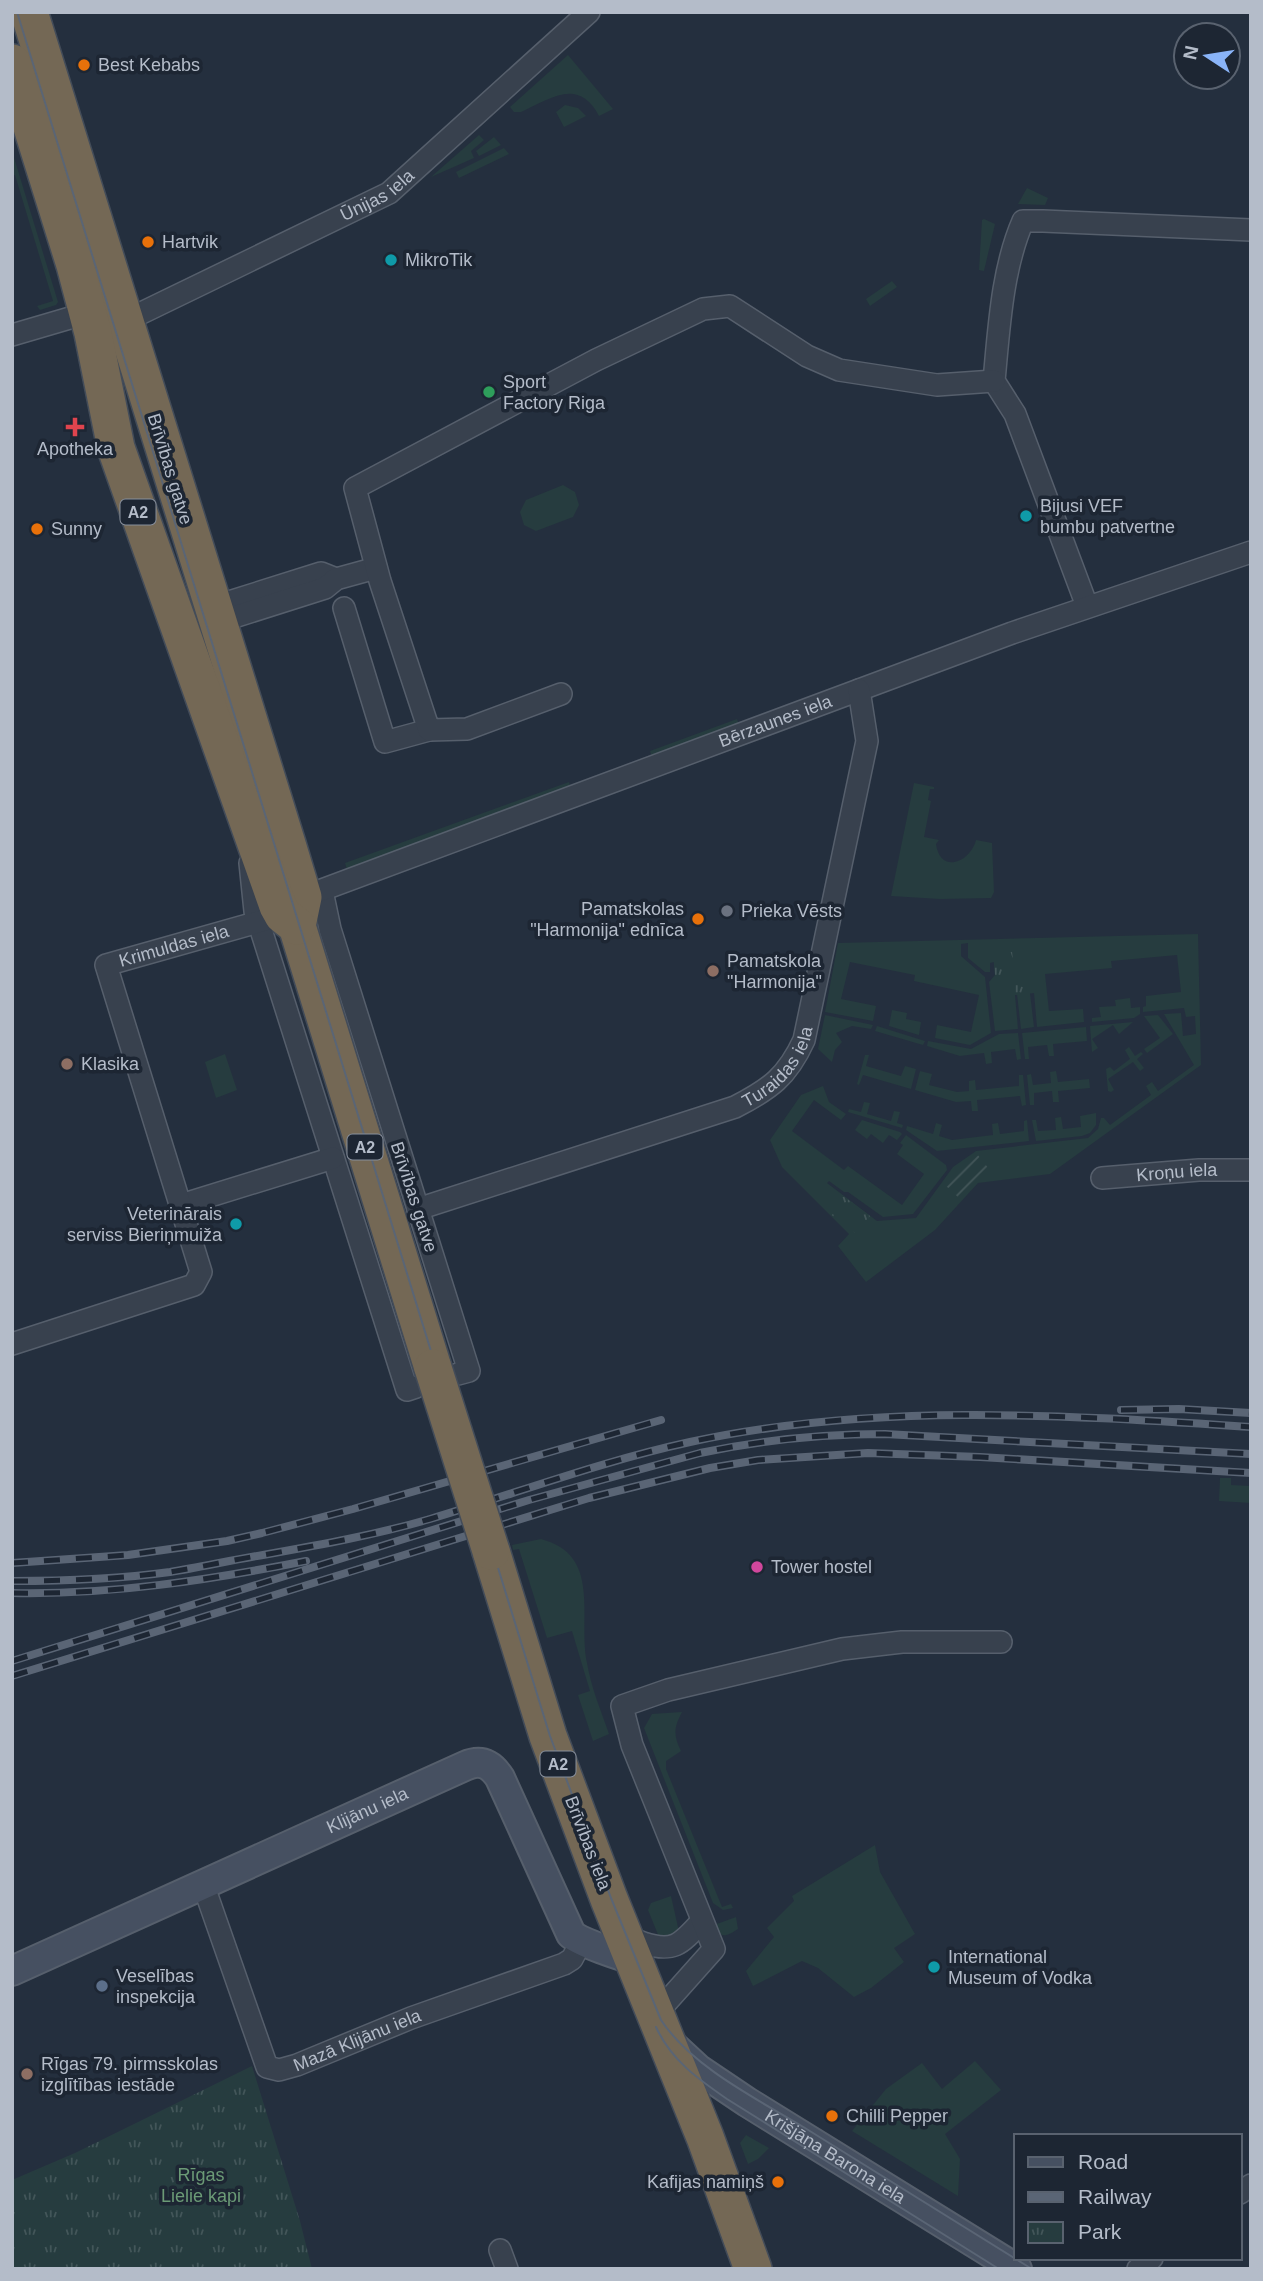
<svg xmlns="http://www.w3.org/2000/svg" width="1263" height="2281" viewBox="0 0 1263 2281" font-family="Arial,sans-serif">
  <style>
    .grass { fill: #263c3f }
    .park { fill: url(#park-tufts) }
    .garden { fill: url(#garden-furrows) }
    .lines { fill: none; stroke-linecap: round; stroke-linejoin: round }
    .street-casing { stroke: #565f6c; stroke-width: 24 }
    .secondary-casing { stroke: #565f6c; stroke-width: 32 }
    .highway-casing { stroke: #434c59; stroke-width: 40 }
    .street { stroke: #38414e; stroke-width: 21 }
    .secondary { stroke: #465061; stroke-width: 28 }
    .highway { stroke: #746855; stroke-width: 37 }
    .tram { stroke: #5a6575; stroke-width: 2 }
    .rail-casing { stroke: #5a6575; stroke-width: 8 }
    .rail { stroke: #1d2633; stroke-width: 5; stroke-dasharray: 16; stroke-linecap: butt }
    .highway-bridge-casing { stroke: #434c59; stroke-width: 40; stroke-linecap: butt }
    .highway-bridge { stroke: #746855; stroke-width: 37 }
    .food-dot { fill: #e8710a; stroke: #1d2633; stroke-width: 2.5 }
    .culture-dot { fill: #0f9aa8; stroke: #1d2633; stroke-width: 2.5 }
    .leisure-dot { fill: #2e9e5b; stroke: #1d2633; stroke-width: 2.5 }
    .health-dot { fill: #e0444e; stroke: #1d2633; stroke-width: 2.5 }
    .worship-dot { fill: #6b7280; stroke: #1d2633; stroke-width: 2.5 }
    .education-dot { fill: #8d6e63; stroke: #1d2633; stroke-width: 2.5 }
    .hotel-dot { fill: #d1479c; stroke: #1d2633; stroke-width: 2.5 }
    .service-dot { fill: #5c6f8a; stroke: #1d2633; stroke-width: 2.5 }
    .labels { text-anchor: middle; stroke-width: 7; stroke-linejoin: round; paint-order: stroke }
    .shield { fill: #1d2633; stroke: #878f9c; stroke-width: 2 }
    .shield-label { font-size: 16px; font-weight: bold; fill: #b4bcc9 }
    .poi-label { font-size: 18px; fill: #b4bcc9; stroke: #1d2633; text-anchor: start }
    .street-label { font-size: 18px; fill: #b4bcc9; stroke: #1d2633 }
    .park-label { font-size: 18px; fill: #6b9a76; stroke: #1d2633 }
  </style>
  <defs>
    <pattern id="park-tufts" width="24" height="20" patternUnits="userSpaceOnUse" patternTransform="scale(1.75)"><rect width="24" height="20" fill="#263c3f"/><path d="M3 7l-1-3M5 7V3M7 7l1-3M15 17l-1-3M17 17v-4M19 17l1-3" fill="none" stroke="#435659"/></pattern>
    <pattern id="garden-furrows" width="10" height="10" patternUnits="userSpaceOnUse" patternTransform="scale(1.75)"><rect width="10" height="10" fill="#263c3f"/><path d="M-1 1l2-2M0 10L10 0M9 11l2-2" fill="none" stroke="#435659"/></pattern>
  </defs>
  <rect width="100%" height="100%" fill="#242f3e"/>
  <g class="grass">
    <path d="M 568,55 L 613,109 L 599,116 C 579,77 551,98 521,112 L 514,112 L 510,107 Z"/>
    <path d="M 565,105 L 578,108 L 586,116 L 564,127 L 556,112 Z"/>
    <path d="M 479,135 L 484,140 L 471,151 L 474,158 L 431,177 Z"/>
    <path d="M 494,137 L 501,145 L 479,156 L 476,151 Z"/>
    <path d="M 504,148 L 509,154 L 459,178 L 456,172 Z"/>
    <path d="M 12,151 L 58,302 L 56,305 L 40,310 L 37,306 L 53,301 L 15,175 L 12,176 Z"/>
    <path d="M 1027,188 L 1048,198 L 1045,205 L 1018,204 Z"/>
    <path d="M 984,219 L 995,224 L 984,271 L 979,270 L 982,220 Z"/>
    <path d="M 892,281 L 897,287 L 870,306 L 866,299 Z"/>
    <path d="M 563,485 L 575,492 L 579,505 L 573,517 L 536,531 L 524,525 L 520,512 L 526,500 Z"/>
    <path d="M 737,719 L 739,725 L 652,757 L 650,751 Z"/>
    <path d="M 569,782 L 571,789 L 347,870 L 345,863 Z"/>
    <path d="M 914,783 L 934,787 L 934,789 L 930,789 L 928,800 L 931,801 L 924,837 L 939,840 L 936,844 C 940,874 970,863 976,840 L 992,843 L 994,892 L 991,898 L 940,899 L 891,896 Z"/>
    <path d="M 1198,934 L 1201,1065 L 1050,1174 L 978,1183 L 935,1230 L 866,1282 L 838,1246 L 849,1234 L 782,1167 L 770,1140 L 801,1095 L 823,1086 L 829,1102 L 846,1114 L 841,1120 L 814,1100 L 792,1131 L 844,1170 L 848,1166 L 902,1205 L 924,1174 L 897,1154 L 903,1145 L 900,1143 L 906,1135 L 946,1165 L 947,1170 L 913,1214 L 883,1217 L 848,1192 L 844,1192 L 829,1181 L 827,1183 L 877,1221 L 916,1218 L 953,1167 L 976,1151 L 1088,1138 L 1098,1129 L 1101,1118 L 1104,1118 L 1110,1125 L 1151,1095 L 1146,1086 L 1152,1082 L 1158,1091 L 1194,1065 L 1164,1014 L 1181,1013 L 1183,1036 L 1196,1034 L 1195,1016 L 1186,1017 L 1184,1008 L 1143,1012 L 1143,1007 L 1146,1006 L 1146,996 L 1181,992 L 1177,955 L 1111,961 L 1112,968 L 1045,974 L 1049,1011 L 1083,1009 L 1084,1022 L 1037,1027 L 1034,993 L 1030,993 L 1034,1027 L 1021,1029 L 1017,994 L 1015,995 L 1018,1029 L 995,1031 L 989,982 L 995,975 L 994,962 L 990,963 L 990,972 L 985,972 L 968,958 L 968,943 L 961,944 L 961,956 L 985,977 L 991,1033 L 970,1045 L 935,1038 L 937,1025 L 971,1032 L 979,995 L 914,981 L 915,975 L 850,962 L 841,999 L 876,1006 L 873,1021 L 825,1012 L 838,943 Z"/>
    <path d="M 1130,998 L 1131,1008 L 1140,1007 L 1140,1014 L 1134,1018 L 1092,1022 L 1092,1018 L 1101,1017 L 1099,1007 L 1116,1006 L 1115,1000 Z"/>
    <path d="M 892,1010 L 907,1013 L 906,1019 L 921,1022 L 919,1035 L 889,1026 Z"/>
    <path d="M 825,1015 L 873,1025 L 871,1029 L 852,1026 L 836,1033 L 842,1042 L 835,1050 L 832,1062 L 818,1049 Z"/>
    <path d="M 1158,1015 L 1173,1034 L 1147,1053 L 1144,1049 L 1160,1038 L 1144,1016 Z"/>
    <path d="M 1133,1022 L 1119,1034 L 1113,1025 L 1092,1039 L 1098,1048 L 1092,1052 L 1090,1026 Z"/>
    <path d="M 877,1026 L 925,1041 L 923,1045 L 875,1031 Z"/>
    <path d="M 1086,1027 L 1087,1041 L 1053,1044 L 1054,1056 L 1049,1056 L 1047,1045 L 1028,1047 L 1029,1059 L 1025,1059 L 1022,1033 Z"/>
    <path d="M 1018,1033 L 1021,1059 L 1017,1060 L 1015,1049 L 991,1052 L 992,1063 L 986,1064 L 984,1053 L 960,1056 L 927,1046 L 928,1041 L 971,1049 L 999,1034 Z"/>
    <path d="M 1129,1047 L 1135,1056 L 1141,1052 L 1143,1054 L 1137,1059 L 1144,1068 L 1140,1071 L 1133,1062 L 1108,1079 L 1114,1090 L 1111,1092 L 1108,1091 L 1106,1069 L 1110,1067 L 1114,1071 L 1130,1059 L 1125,1050 Z"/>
    <path d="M 225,1054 L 237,1090 L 216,1098 L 205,1062 Z"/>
    <path d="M 865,1055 L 869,1055 L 866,1066 L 901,1076 L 905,1066 L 916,1069 L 911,1089 L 863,1075 L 859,1085 L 857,1084 Z"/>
    <path d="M 920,1071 L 932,1074 L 929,1085 L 957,1092 L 969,1091 L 969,1081 L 975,1080 L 976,1090 L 1019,1086 L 1019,1075 L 1023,1075 L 1026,1105 L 1022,1106 L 1020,1096 L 977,1100 L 978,1111 L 972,1111 L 971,1101 L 956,1102 L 915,1090 Z"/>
    <path d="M 1056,1071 L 1058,1082 L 1089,1079 L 1090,1088 L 1058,1091 L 1059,1102 L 1053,1102 L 1052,1091 L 1034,1093 L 1034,1105 L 1030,1105 L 1027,1075 L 1031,1074 L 1033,1085 L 1051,1083 L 1050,1072 Z"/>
    <path d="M 864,1102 L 870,1103 L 867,1114 L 891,1121 L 894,1111 L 900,1112 L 897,1123 L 903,1125 L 902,1128 L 848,1112 L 849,1109 L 861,1112 Z"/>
    <path d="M 1096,1113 L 1096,1125 L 1090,1133 L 1082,1136 L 1036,1141 L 1032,1120 L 1036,1120 L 1038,1131 L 1056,1130 L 1055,1118 L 1061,1117 L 1063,1129 L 1081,1127 L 1080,1116 Z"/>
    <path d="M 862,1120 L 900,1132 L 902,1134 L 897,1140 L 889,1135 L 883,1143 L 871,1134 L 867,1139 L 855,1130 Z"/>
    <path d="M 1027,1120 L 1029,1141 L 937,1151 L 906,1130 L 907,1126 L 933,1134 L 936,1123 L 942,1125 L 939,1136 L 952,1140 L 993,1135 L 992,1124 L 998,1123 L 1000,1134 L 1024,1131 L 1024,1121 Z"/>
    <path d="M 1220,1478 L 1231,1478 L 1231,1485 L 1251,1486 L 1251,1503 L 1219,1501 Z"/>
    <path d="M 541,1539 C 602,1555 578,1616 587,1663 C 591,1687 601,1711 609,1734 L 593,1741 L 578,1695 L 590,1691 L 572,1631 L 547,1638 L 519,1549 L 513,1550 L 512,1545 Z"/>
    <path d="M 682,1712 C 674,1727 673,1735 681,1751 L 666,1761 L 666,1769 L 722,1907 L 731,1904 L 733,1908 L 723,1910 L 713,1903 L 644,1728 L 652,1714 Z"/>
    <path d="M 875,1845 L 880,1872 L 915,1934 L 894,1948 L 904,1962 L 871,1988 L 854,1997 L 818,1968 L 802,1961 L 753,1986 L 746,1971 L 774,1937 L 767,1928 L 794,1901 L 792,1896 Z"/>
    <path d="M 671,1896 L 680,1936 L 661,1942 L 648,1910 L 651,1903 Z"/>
    <path d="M 736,1917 L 738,1929 C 726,1937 720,1939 714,1925 Z"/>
    <path d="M 975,2061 L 1001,2090 L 945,2134 L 960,2159 L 958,2196 L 852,2131 L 886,2089 L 922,2063 L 942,2089 Z"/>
    <path d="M 746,2135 L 769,2148 L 758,2159 L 748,2164 L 740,2143 Z"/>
  </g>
  <g class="park">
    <path d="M 1012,951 L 1013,961 L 1030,959 L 1034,993 L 1015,995 L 1013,980 L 999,982 L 999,975 L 995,975 L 993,953 Z"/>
    <path d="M 842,1195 L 870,1216 L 857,1234 L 829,1213 Z"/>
    <path d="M 252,2066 L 300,2221 L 312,2269 L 12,2269 L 12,2180 L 75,2153 Z"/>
  </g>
  <path class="garden" d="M 977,1154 L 989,1169 L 960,1199 L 944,1184 L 957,1167 Z"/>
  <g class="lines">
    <defs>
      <g id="street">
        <path id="s1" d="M 125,321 L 389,193 L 589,12"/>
        <path d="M 12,335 L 87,313"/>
        <path d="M 1087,606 L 1015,414 L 994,381 C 999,328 1002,269 1023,221 L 1043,221 L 1251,230"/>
        <path d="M 213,607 L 321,573 L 336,579"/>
        <path d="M 344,608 L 385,742 L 429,730"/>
        <path d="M 218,622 L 325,588 L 336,579 L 376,568"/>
        <path d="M 561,694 L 467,729 L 429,730 L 380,581 L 355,488 L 596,360 L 703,309 L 730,306 L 807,356 L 839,370 L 937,385 L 994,381"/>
        <path d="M 250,863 L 255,911 L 407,1390 L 416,1387"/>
        <path d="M 322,891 L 330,929 L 469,1371 L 458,1374"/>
        <path id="s2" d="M 303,897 L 1012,633 L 1251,552"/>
        <path id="s3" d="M 1102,1178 L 1199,1170 L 1251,1170"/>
        <path d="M 181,1205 L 333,1158"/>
        <path id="s4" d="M 418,1209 L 735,1107 C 770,1089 787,1077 804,1040 L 867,741 L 859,690"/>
        <path id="s5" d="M 12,1344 L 194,1285 L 201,1272 L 106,965 L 283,915"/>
        <path id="s6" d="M 203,1884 L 267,2067 L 279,2070 L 297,2065 L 411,2018 L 564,1964 L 572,1959 L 581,1942"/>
        <path d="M 623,1933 C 629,1939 636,1940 643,1943 C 674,1953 681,1944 701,1922"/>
        <path d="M 656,2014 L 714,1949 L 632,1745 L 622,1706 L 668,1690 L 842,1649 L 902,1642 L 1001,1642"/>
        <path d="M 1240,2193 L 1251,2185"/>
        <path d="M 500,2250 L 507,2269"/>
        <path d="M 1138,2269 L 1152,2258"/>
      </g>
      <g id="secondary">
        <path id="s7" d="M 12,1971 L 465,1766 C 481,1759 491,1764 500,1778 L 571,1934 C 579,1942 623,1957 634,1959"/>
        <path id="s8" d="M 670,2043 L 698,2069 L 747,2102 L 1017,2269"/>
      </g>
      <g id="highway">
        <path d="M 29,12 L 287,844 L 303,897 L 297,926 L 433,1368"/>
        <path d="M 12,63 L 75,265 L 93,333 L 116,448 L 278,906 L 283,915 L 297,926"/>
        <path d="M 491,1551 L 548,1736 L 609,1899 L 705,2137 L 753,2269"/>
      </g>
    </defs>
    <use href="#street" class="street-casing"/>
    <use href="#secondary" class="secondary-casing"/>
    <use href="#highway" class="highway-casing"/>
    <use href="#street" class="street"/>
    <use href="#secondary" class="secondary"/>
    <use href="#highway" class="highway"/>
    <g class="tram">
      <path d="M 17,12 L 550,1736 L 611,1898 L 661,2020 C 692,2067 757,2099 805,2128 C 880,2175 956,2222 1032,2269"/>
      <path d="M 656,2027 C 671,2060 698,2079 727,2099 L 999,2269"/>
    </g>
    <defs>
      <g id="rail">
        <path d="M 1121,1410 L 1179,1409 L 1251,1413"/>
        <path d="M 12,1563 L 128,1555 L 227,1541 L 262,1533 L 353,1509 L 661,1420"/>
        <path d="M 12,1581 C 65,1581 118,1579 170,1572 C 201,1567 232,1560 263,1555 C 319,1545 375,1535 430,1519 C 517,1493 602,1461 690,1442 C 875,1402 1064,1415 1251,1427"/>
        <path d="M 12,1593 C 111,1595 209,1580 306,1561"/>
        <path d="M 12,1661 L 529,1500 L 700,1453 C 761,1440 823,1434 885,1434 L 1251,1454"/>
        <path d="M 12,1676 L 589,1498 L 710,1468 L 758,1460 L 868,1453 L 980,1457 L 1251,1473"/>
      </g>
    </defs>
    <use href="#rail" class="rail-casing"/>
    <use href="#rail" class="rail"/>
    <defs>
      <path id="highway-bridge" d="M 433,1368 L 491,1551"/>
    </defs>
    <use href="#highway-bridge" class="highway-bridge-casing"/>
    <use href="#highway-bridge" class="highway-bridge"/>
  </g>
  <g class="food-dot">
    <circle cx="84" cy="65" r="7"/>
    <circle cx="148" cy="242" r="7"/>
    <circle cx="37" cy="529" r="7"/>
    <circle cx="698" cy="919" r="7"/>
    <circle cx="832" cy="2116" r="7"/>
    <circle cx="778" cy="2182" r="7"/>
  </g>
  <g class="culture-dot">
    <circle cx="391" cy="260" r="7"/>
    <circle cx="1026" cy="516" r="7"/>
    <circle cx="236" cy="1224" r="7"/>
    <circle cx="934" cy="1967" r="7"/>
  </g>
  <circle class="leisure-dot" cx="489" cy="392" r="7"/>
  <path class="health-dot" d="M71.5 416.5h7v7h7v7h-7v7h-7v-7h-7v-7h7z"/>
  <circle class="worship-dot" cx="727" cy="911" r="7"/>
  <g class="education-dot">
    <circle cx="713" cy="971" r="7"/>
    <circle cx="67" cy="1064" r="7"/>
    <circle cx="27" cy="2074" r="7"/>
  </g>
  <circle class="hotel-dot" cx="757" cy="1567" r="7"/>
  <circle class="service-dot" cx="102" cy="1986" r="7"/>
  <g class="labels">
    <g class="shield">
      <rect x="120.5" y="499.5" width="35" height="25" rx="5"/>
      <rect x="347.5" y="1134.5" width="35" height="25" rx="5"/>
      <rect x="540.5" y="1751.5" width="35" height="25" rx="5"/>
    </g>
    <g class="shield-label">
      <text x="138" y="518">A2</text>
      <text x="365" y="1153">A2</text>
      <text x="558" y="1770">A2</text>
    </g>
    <g class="poi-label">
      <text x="98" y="71">Best Kebabs</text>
      <text x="162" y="248">Hartvik</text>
      <text x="405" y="266">MikroTik</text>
      <text x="503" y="388">Sport<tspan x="503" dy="21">Factory Riga</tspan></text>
      <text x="75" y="455" text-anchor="middle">Apotheka</text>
      <text x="1040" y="512">Bijusi VEF<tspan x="1040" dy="21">bumbu patvertne</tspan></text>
      <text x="51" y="535">Sunny</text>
      <text x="684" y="915" text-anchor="end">Pamatskolas<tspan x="684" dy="21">"Harmonija" ednīca</tspan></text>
      <text x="741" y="917">Prieka Vēsts</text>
      <text x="727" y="967">Pamatskola<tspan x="727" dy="21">"Harmonija"</tspan></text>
      <text x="81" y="1070">Klasika</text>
      <text x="222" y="1220" text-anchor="end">Veterinārais<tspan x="222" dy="21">serviss Bieriņmuiža</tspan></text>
      <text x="771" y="1573">Tower hostel</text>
      <text x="948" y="1963">International<tspan x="948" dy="21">Museum of Vodka</tspan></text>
      <text x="116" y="1982">Veselības<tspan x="116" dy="21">inspekcija</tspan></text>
      <text x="41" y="2070">Rīgas 79. pirmsskolas<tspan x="41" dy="21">izglītības iestāde</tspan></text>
      <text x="846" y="2122">Chilli Pepper</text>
      <text x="764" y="2188" text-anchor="end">Kafijas namiņš</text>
    </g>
    <g class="street-label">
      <text dy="6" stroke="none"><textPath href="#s1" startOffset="282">Ūnijas iela</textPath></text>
      <text transform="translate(170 469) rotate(73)" y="6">Brīvības gatve</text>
      <text dy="6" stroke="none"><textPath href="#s2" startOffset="504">Bērzaunes iela</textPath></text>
      <text dy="6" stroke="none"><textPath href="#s5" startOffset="598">Krimuldas iela</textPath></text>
      <text dy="6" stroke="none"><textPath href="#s4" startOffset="394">Turaidas iela</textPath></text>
      <text dy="6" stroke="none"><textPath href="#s3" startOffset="75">Kroņu iela</textPath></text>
      <text transform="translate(414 1197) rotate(72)" y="6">Brīvības gatve</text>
      <text dy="6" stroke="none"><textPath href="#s7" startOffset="390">Klijānu iela</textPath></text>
      <text transform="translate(588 1843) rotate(69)" y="6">Brīvības iela</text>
      <text dy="6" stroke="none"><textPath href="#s6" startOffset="290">Mazā Klijānu iela</textPath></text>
      <text dy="6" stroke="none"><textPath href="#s8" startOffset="201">Krišjāņa Barona iela</textPath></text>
    </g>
    <g class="park-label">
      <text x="201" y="2181">Rīgas<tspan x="201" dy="21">Lielie kapi</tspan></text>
    </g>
  </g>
  <rect width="1263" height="2281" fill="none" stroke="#b4bcc9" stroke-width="28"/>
  <rect x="1014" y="2134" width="228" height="126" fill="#1d2633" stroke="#59626f" stroke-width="2"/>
  <rect x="1028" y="2157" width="35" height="10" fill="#465061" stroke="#59626f" stroke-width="2"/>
  <text x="1078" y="2169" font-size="21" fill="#b4bcc9">Road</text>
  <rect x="1028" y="2192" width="35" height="10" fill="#5a6575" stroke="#59626f" stroke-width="2"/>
  <text x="1078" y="2204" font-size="21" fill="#b4bcc9">Railway</text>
  <rect x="1028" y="2222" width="35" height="21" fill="url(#park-tufts)" stroke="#59626f" stroke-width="2"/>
  <text x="1078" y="2239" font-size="21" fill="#b4bcc9">Park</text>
  <g transform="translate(1207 56) rotate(282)"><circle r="33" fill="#1d2633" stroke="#59626f" stroke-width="2"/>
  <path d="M0-5L12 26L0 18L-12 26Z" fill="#8ab4f8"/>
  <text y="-10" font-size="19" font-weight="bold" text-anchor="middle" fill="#b4bcc9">N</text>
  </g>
</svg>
